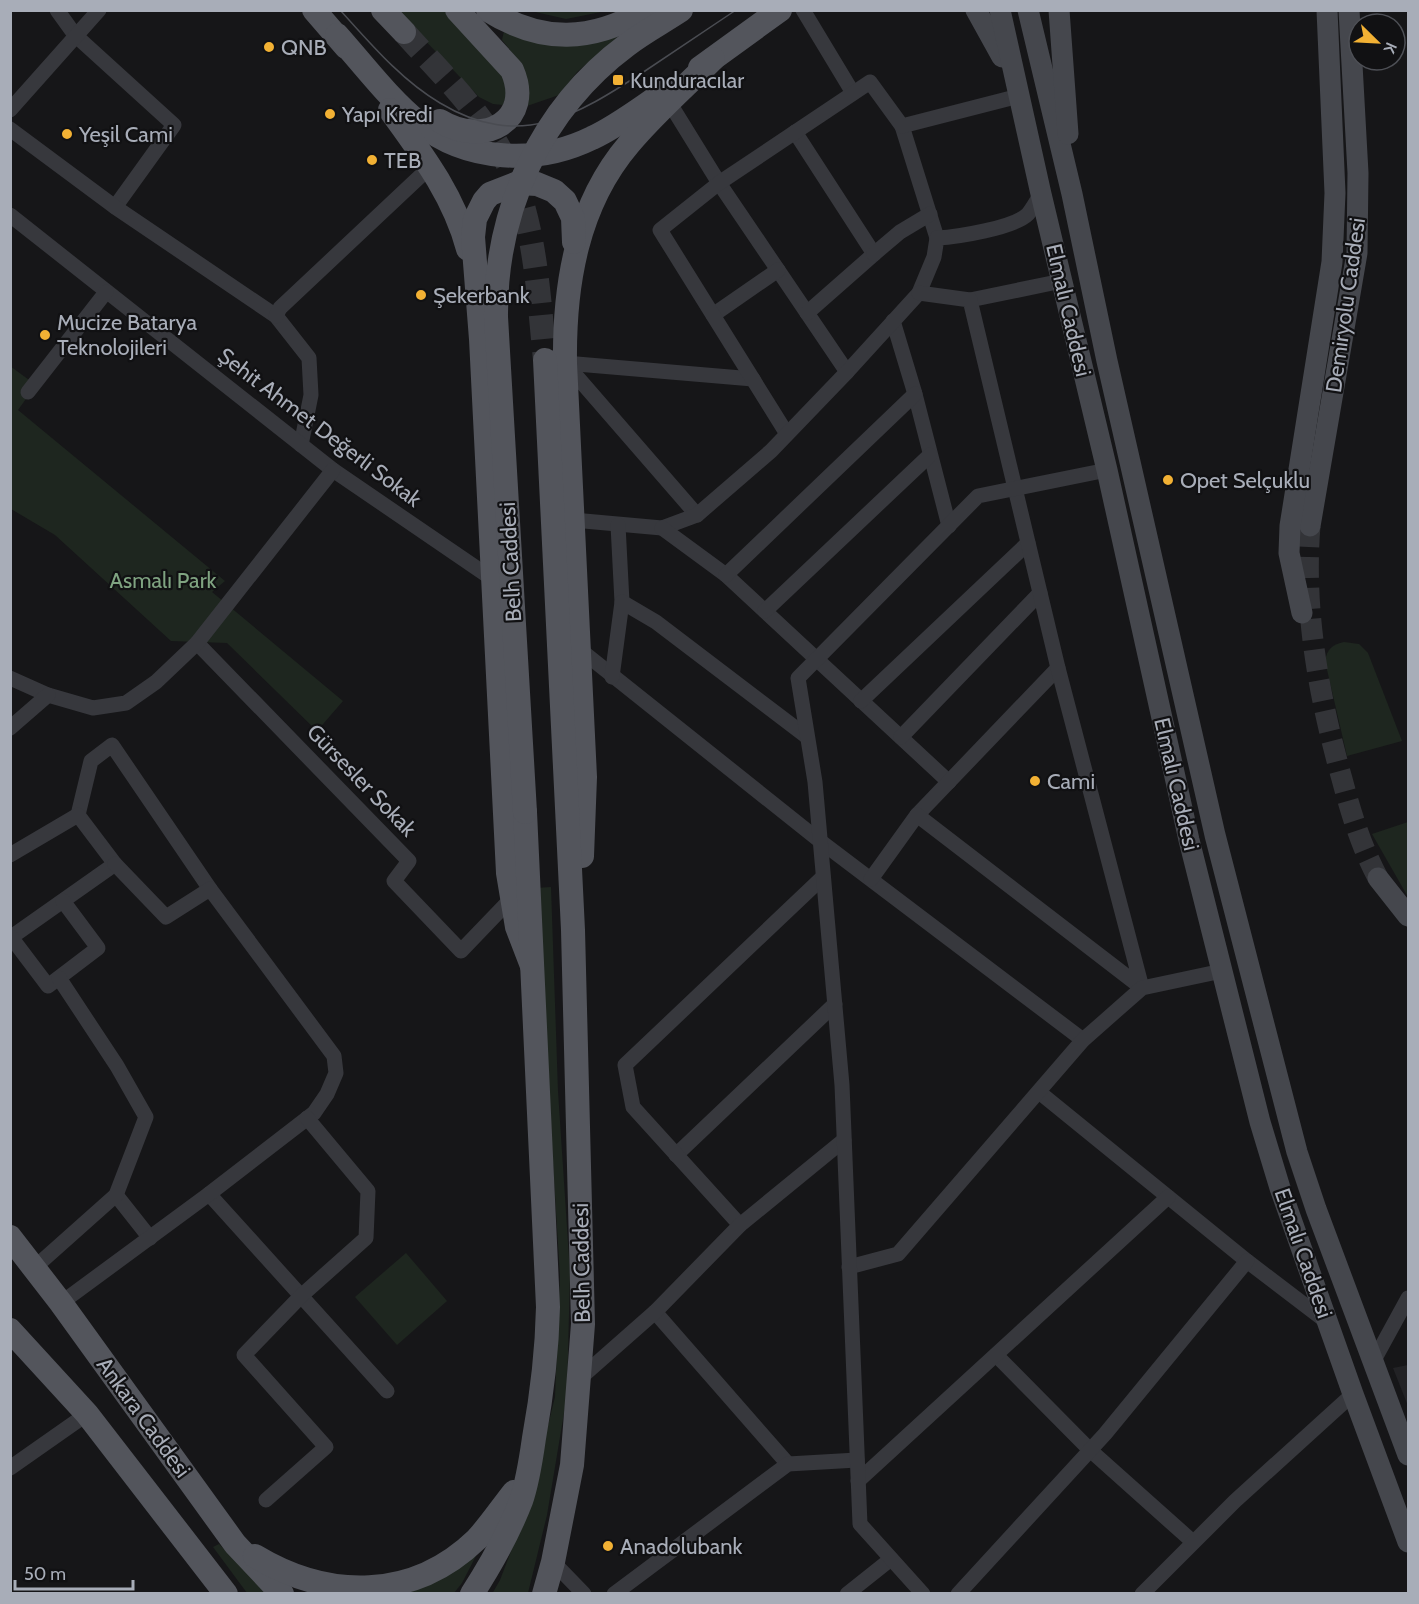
<svg xmlns="http://www.w3.org/2000/svg" width="1419" height="1604" viewBox="0 0 1419 1604" font-family="Cabin,sans-serif">
  <style>
    .built { fill: #222225 }
    .green { fill: #1e261f }
    .lines { fill: none; stroke-linecap: round; stroke-linejoin: round }
    .secondary-tunnel { stroke: #333438; stroke-width: 21; stroke-dasharray: 21 10; stroke-linecap: butt }
    .primary-tunnel { stroke: #333438; stroke-width: 24; stroke-dasharray: 24 12; stroke-linecap: butt }
    .street { stroke: #37383d; stroke-width: 15 }
    .secondary { stroke: #45474d; stroke-width: 21 }
    .primary { stroke: #53555c; stroke-width: 24 }
    .tram { stroke: #4a4c52; stroke-width: 1.5 }
    .primary-bridge { stroke: #53555c; stroke-width: 24 }
    .poi-dot { fill: #f2b134; stroke: #111113; stroke-width: 2 }
    .labels { text-anchor: middle; stroke-width: 4.5; stroke-linejoin: round; paint-order: stroke }
    .poi-label { font-size: 22px; fill: #a8adb8; stroke: #111113; text-anchor: start }
    .street-label { font-size: 22px; fill: #a8adb8; stroke: #111113 }
    .park-label { font-size: 22px; fill: #7fa381; stroke: #111113 }
  </style>
  <rect width="100%" height="100%" fill="#161618"/>
  <path class="built" d="M 1408,1365 L 1408,1406 L 1393,1368 Z"/>
  <g class="green">
    <path d="M 397,11 L 450,11 L 511,83 L 503,105 L 493,104 L 479,97 Z"/>
    <path d="M 531,11 L 606,11 L 566,19 Z"/>
    <path d="M 504,31 L 621,34 L 577,72 L 559,95 L 527,106 C 522,75 523,65 502,40 Z"/>
    <path d="M 10,366 L 36,385 L 18,410 L 225,581 L 212,592 L 343,701 L 317,731 L 227,643 L 171,641 L 55,535 L 11,509 Z"/>
    <path d="M 1344,642 L 1359,644 L 1368,653 L 1402,741 L 1347,756 L 1325,661 C 1327,649 1333,644 1344,642 Z"/>
    <path d="M 1408,822 L 1408,897 L 1372,834 Z"/>
    <path d="M 551,887 L 558,1091 L 570,1273 L 567,1395 L 547,1515 L 528,1593 L 492,1594 L 500,1580 L 527,1510 L 555,1397 L 560,1276 L 536,888 Z"/>
    <path d="M 406,1253 L 447,1301 L 397,1345 L 355,1297 Z"/>
    <path d="M 219,1544 L 267,1593 L 247,1593 L 213,1547 Z"/>
    <path d="M 480,1548 L 462,1583 L 454,1593 L 388,1594 Z"/>
  </g>
  <g class="lines">
    <path class="secondary-tunnel" d="M 1310,526 C 1303,611 1319,697 1342,779 C 1351,813 1361,846 1378,878"/>
    <path class="primary-tunnel" d="M 404,32 C 444,77 492,121 514,179 C 536,236 539,300 545,360"/>
    <g class="street">
      <path d="M 57,10 L 75,35 L 174,125 L 115,207"/>
      <path d="M 803,10 L 853,93"/>
      <path d="M 669,102 L 719,183 L 847,372"/>
      <path d="M 10,110 L 99,10"/>
      <path d="M 902,126 L 937,238"/>
      <path d="M 10,129 L 115,207 L 276,316 L 309,358 L 311,395 L 301,445"/>
      <path d="M 795,132 L 874,254 L 807,313"/>
      <path d="M 10,215 L 333,470 L 494,580"/>
      <path d="M 874,254 L 900,232 L 930,214"/>
      <path d="M 970,300 L 1062,281"/>
      <path d="M 713,315 L 778,270"/>
      <path d="M 276,316 L 280,308 L 430,167"/>
      <path d="M 893,321 L 915,394 L 949,526"/>
      <path d="M 565,363 L 697,515"/>
      <path d="M 565,363 L 753,379"/>
      <path d="M 28,392 L 106,292"/>
      <path d="M 787,434 L 660,230 L 719,183 L 870,82 L 902,126 L 1019,96"/>
      <path d="M 573,520 L 662,528 L 697,515 L 771,451 L 847,372 L 919,293 L 934,257 L 937,238 C 957,237 1014,228 1028,214 C 1033,208 1037,200 1041,194"/>
      <path d="M 618,525 L 622,602"/>
      <path d="M 662,528 L 726,575 L 949,782"/>
      <path d="M 726,575 L 915,394"/>
      <path d="M 765,611 L 930,455"/>
      <path d="M 197,643 L 409,861 L 394,881 L 461,951 L 511,899"/>
      <path d="M 578,648 L 820,841 L 1083,1040"/>
      <path d="M 612,677 L 622,602 L 656,622 L 806,736"/>
      <path d="M 10,678 L 48,695 L 93,708 L 126,703 L 156,682 L 197,643 L 333,470"/>
      <path d="M 861,701 L 1028,543"/>
      <path d="M 10,728 L 48,695"/>
      <path d="M 901,737 L 1040,593"/>
      <path d="M 78,815 L 91,761 L 112,745 L 210,889"/>
      <path d="M 917,815 L 1058,668"/>
      <path d="M 10,855 L 78,815 L 115,864 L 10,938"/>
      <path d="M 871,879 L 917,815 L 1142,988 L 1058,668 L 970,300 L 919,293"/>
      <path d="M 11,937 L 48,986 L 98,948 L 63,901"/>
      <path d="M 1039,1092 L 1247,1261 L 1327,1322"/>
      <path d="M 676,1155 L 835,1004"/>
      <path d="M 209,1194 L 387,1391"/>
      <path d="M 116,1195 L 150,1238"/>
      <path d="M 740,1225 L 633,1107 L 625,1065 L 823,877"/>
      <path d="M 849,1267 L 898,1254 L 1083,1040 L 1142,988 L 1222,971"/>
      <path d="M 34,1268 L 116,1195 L 146,1117 L 117,1066 L 59,978"/>
      <path d="M 61,1303 L 209,1194 L 314,1113 L 327,1094 L 336,1073 L 334,1056 L 210,889 L 166,917 L 115,864"/>
      <path d="M 655,1312 L 788,1464"/>
      <path d="M 996,1355 L 1090,1450 L 1193,1542"/>
      <path d="M 1373,1362 L 1408,1298"/>
      <path d="M 579,1379 L 655,1312 L 740,1225 L 844,1140"/>
      <path d="M 10,1468 L 87,1414"/>
      <path d="M 858,1481 L 1168,1197"/>
      <path d="M 266,1500 L 326,1447 L 244,1355 L 301,1296 L 366,1238 L 368,1191 L 307,1118"/>
      <path d="M 553,1562 L 584,1594"/>
      <path d="M 614,1594 L 788,1464 L 857,1460"/>
      <path d="M 847,1594 L 891,1559"/>
      <path d="M 923,1594 L 860,1524 L 842,1085 L 815,782 L 798,678 L 978,496 L 1107,470"/>
      <path d="M 958,1594 L 1105,1434 L 1247,1261"/>
      <path d="M 1142,1594 L 1235,1501 L 1353,1394"/>
    </g>
    <g class="secondary">
      <path d="M 976,10 L 1002,57"/>
      <path d="M 1000,10 L 1041,194 L 1107,470 L 1189,840 L 1260,1122 L 1280,1188 L 1353,1394 L 1408,1542"/>
      <path d="M 1028,10 L 1072,194 L 1107,361 L 1215,835 L 1297,1152 L 1316,1209 L 1408,1455"/>
      <path d="M 1059,10 L 1068,134"/>
      <path d="M 1310,526 L 1357,253 L 1358,173 L 1349,10"/>
      <path d="M 1302,613 L 1289,553 L 1290,526 L 1332,262 L 1335,193 L 1327,10"/>
      <path d="M 1378,878 L 1408,916"/>
    </g>
    <g class="primary">
      <path d="M 314,10 L 346,47"/>
      <path d="M 383,10 L 404,32"/>
      <path d="M 488,10 C 542,44 592,42 646,10"/>
      <path d="M 337,35 C 363,64 389,99 419,123 C 467,162 537,165 592,138 C 618,126 642,107 666,91"/>
      <path d="M 700,68 L 780,10"/>
      <path d="M 390,110 C 422,154 454,196 468,249"/>
      <path d="M 440,121 C 484,148 534,120 512,70 L 457,10"/>
      <path d="M 582,856 L 585,777 L 565,363 C 564,284 577,205 629,144 C 654,114 685,87 713,59"/>
      <path d="M 532,966 L 517,927 L 508,873 L 481,339 L 473,237 L 475,219 L 484,201 L 490,194 L 518,183 L 537,184 L 554,191 L 565,201 L 573,218 L 574,242"/>
      <path d="M 10,1237 L 61,1303 L 235,1544 L 282,1594"/>
      <path d="M 10,1330 L 87,1414 L 226,1594"/>
      <path d="M 255,1556 C 328,1600 413,1601 477,1539 C 490,1525 502,1507 514,1492"/>
      <path d="M 472,1594 C 490,1566 509,1532 521,1501 C 528,1481 531,1459 534,1438 C 542,1394 547,1352 548,1307 L 525,812"/>
      <path d="M 544,1594 L 553,1562 L 572,1465 L 583,1324 L 573,930 L 545,360"/>
    </g>
    <path class="tram" d="M 340,10 C 370,43 401,80 440,103 C 520,151 576,116 645,71 C 675,51 705,31 736,10"/>
    <path class="primary-bridge" d="M 525,812 L 496,317 C 495,210 541,109 627,45 C 644,32 663,22 681,10"/>
  </g>
  <g class="poi-dot">
    <circle cx="269" cy="47" r="6"/>
    <rect x="612" y="74" width="12" height="12" rx="3"/>
    <circle cx="330" cy="114" r="6"/>
    <circle cx="67" cy="134" r="6"/>
    <circle cx="372" cy="160" r="6"/>
    <circle cx="421" cy="295" r="6"/>
    <circle cx="45" cy="335" r="6"/>
    <circle cx="1168" cy="480" r="6"/>
    <circle cx="1035" cy="781" r="6"/>
    <circle cx="608" cy="1546" r="6"/>
  </g>
  <g class="labels">
    <g class="poi-label">
      <text x="281" y="55">QNB</text>
      <text x="630" y="88">Kunduracılar</text>
      <text x="342" y="122">Yapı Kredi</text>
      <text x="79" y="142">Yeşil Cami</text>
      <text x="384" y="168">TEB</text>
      <text x="433" y="303">Şekerbank</text>
      <text x="57" y="330">Mucize Batarya<tspan x="57" dy="25">Teknolojileri</tspan></text>
      <text x="1180" y="488">Opet Selçuklu</text>
      <text x="1047" y="789">Cami</text>
      <text x="620" y="1554">Anadolubank</text>
    </g>
    <g class="street-label">
      <text transform="translate(1345 305) rotate(-82)" y="8">Demiryolu Caddesi</text>
      <text transform="translate(1069 310) rotate(77)" y="8">Elmalı Caddesi</text>
      <text transform="translate(320 427) rotate(37)" y="8">Şehit Ahmet Değerli Sokak</text>
      <text transform="translate(510 562) rotate(-93)" y="8">Belh Caddesi</text>
      <text transform="translate(362 780) rotate(46)" y="8">Gürsesler Sokak</text>
      <text transform="translate(1177 784) rotate(77)" y="8">Elmalı Caddesi</text>
      <text transform="translate(1304 1253) rotate(71)" y="8">Elmalı Caddesi</text>
      <text transform="translate(581 1263) rotate(-91)" y="8">Belh Caddesi</text>
      <text transform="translate(144 1417) rotate(54)" y="8">Ankara Caddesi</text>
    </g>
    <g class="park-label">
      <text x="163" y="588">Asmalı Park</text>
    </g>
  </g>
  <rect width="1419" height="1604" fill="none" stroke="#a8adb8" stroke-width="24"/>
  <g transform="translate(1377 42) rotate(114)"><circle r="28" fill="#111113" stroke="#4d4f55" stroke-width="1.5"/>
  <path d="M0-4.5L10 22L0 15L-10 22Z" fill="#f2b134"/>
  <text y="-9" font-size="16" font-weight="bold" text-anchor="middle" fill="#a8adb8">K</text>
  </g>
  <path d="M15 1580v9h118v-9" fill="none" stroke="#a8adb8" stroke-width="3"/>
  <text x="24" y="1580" font-size="18" fill="#a8adb8" stroke="#111113" stroke-width="4.5" paint-order="stroke">50 m</text>
</svg>
